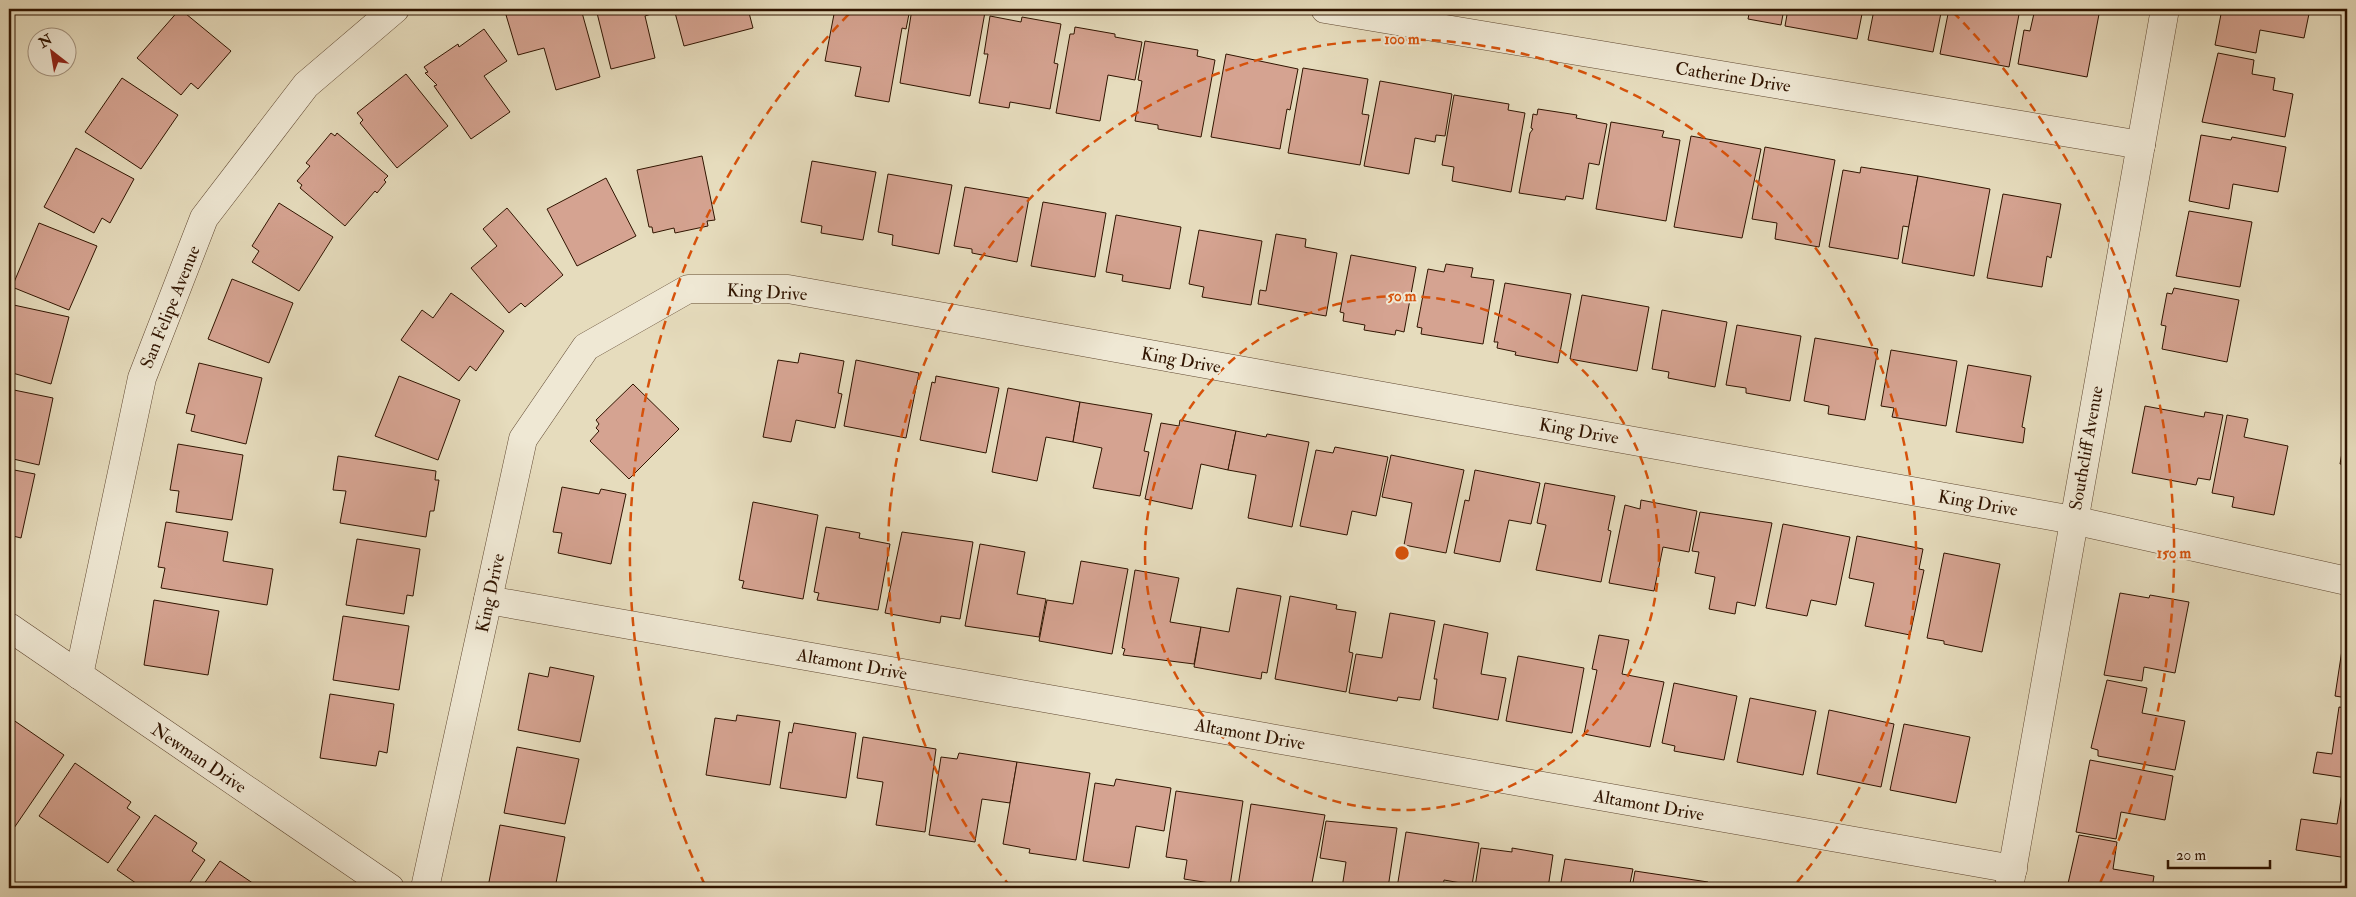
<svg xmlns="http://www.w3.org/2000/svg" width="2356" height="897" viewBox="0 0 2356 897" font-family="'IM FELL Double Pica',serif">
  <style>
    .building { fill: #d5a391; stroke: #301400 }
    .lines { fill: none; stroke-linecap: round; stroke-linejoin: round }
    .minor-casing { stroke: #5e462f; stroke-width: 29 }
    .minor { stroke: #efe8d4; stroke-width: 28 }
    .ring { fill: none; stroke: #d6520b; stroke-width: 2.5; stroke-dasharray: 9 6 }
    .labels { text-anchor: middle; stroke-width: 4; stroke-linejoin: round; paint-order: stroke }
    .street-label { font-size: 18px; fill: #301400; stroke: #efe8d4 }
    .centre { fill: #d6520b; stroke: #efe8d4; stroke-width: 2.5 }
    .ring-label { font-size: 15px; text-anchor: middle; font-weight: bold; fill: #d6520b; stroke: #efe8d4; stroke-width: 4; stroke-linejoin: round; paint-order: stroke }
  </style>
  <rect width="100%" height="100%" fill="#e6dcbd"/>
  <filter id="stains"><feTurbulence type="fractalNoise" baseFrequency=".004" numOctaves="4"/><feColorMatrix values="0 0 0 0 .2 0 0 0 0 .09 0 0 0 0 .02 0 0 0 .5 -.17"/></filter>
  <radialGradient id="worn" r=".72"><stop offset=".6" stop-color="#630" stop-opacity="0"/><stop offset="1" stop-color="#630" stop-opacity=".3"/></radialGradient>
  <g class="building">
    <path d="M 180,9 L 231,51 L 198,89 L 191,83 L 181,95 L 137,58 Z"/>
    <path d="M 526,9 L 581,9 L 600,77 L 556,90 L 544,48 L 518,55 L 506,15 Z"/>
    <path d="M 596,9 L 667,9 L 645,16 L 655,58 L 611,69 Z"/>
    <path d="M 674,9 L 748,9 L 753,28 L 684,46 Z"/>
    <path d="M 835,9 L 910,9 L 906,29 L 902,28 L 889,102 L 855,96 L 861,67 L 825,61 Z"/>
    <path d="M 912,9 L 966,9 L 985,12 L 970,96 L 900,83 Z"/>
    <path d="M 1723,9 L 1784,9 L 1781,25 L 1748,19 L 1749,14 Z"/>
    <path d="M 1788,9 L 1863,9 L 1857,39 L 1785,26 Z"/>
    <path d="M 1870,9 L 1939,9 L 1938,13 L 1941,13 L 1933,52 L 1868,40 L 1874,10 Z"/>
    <path d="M 1949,9 L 2020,9 L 2009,67 L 1940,54 Z"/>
    <path d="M 2035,9 L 2100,9 L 2087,77 L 2018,64 L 2024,30 L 2030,31 Z"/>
    <path d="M 2222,9 L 2310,9 L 2304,38 L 2260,30 L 2256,53 L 2215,45 Z"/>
    <path d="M 990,16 L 1021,22 L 1022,17 L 1061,24 L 1054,63 L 1058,64 L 1050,109 L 1010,102 L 1009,108 L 979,103 L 988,54 L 984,54 Z"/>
    <path d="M 1075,27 L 1115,34 L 1115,37 L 1142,42 L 1135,80 L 1108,75 L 1100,121 L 1056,113 L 1070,34 L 1074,34 Z"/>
    <path d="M 484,29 L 507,61 L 484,76 L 510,112 L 471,139 L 434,86 L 437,85 L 425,73 L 428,72 L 424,67 L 458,44 L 459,47 Z"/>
    <path d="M 1145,41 L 1198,50 L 1197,56 L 1215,60 L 1201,137 L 1158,129 L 1158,125 L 1135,121 L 1142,81 L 1138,80 Z"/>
    <path d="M 2218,53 L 2254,60 L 2252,74 L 2275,78 L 2273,90 L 2293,94 L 2285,137 L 2202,122 Z"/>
    <path d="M 1226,54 L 1298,69 L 1290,110 L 1287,109 L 1280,149 L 1211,137 Z"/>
    <path d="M 1303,68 L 1368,79 L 1362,114 L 1369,115 L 1360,165 L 1288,153 Z"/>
    <path d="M 406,74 L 448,126 L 397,168 L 360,123 L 363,120 L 357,113 Z"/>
    <path d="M 122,78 L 178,115 L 141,169 L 85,132 Z"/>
    <path d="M 1380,81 L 1452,94 L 1445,136 L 1436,135 L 1435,142 L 1415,138 L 1409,174 L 1364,166 Z"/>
    <path d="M 1454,95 L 1509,104 L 1508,110 L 1525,113 L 1511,192 L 1452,181 L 1454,167 L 1442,165 Z"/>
    <path d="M 1538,109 L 1577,115 L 1576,118 L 1607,124 L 1599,165 L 1589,163 L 1583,199 L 1566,196 L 1565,200 L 1519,193 L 1530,133 L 1533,129 L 1531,128 L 1533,114 L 1537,115 Z"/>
    <path d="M 1611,122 L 1664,131 L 1662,137 L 1680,140 L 1666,221 L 1596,209 Z"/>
    <path d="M 331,133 L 335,136 L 337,133 L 388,176 L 384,180 L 386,182 L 377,193 L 375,191 L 345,226 L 300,188 L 302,185 L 297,181 L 310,166 L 306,163 Z"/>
    <path d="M 2201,135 L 2231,140 L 2232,137 L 2286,147 L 2278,192 L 2233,184 L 2229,209 L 2189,201 Z"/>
    <path d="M 1691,136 L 1761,149 L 1742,238 L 1674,227 Z"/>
    <path d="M 1765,147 L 1835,160 L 1819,247 L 1775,239 L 1777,223 L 1752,219 Z"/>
    <path d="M 76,148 L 134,179 L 110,223 L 102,218 L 94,233 L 44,207 Z"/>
    <path d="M 702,156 L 715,220 L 707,221 L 708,226 L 675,233 L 674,228 L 653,233 L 652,227 L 649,227 L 637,170 Z"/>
    <path d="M 812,161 L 876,172 L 863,240 L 821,233 L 822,226 L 801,222 Z"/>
    <path d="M 1861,167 L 1918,176 L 1909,227 L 1903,226 L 1898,259 L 1829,247 L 1843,170 L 1860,173 Z"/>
    <path d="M 888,174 L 952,185 L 939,254 L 892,245 L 893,235 L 878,232 Z"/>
    <path d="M 1918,176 L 1990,189 L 1974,276 L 1902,263 Z"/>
    <path d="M 606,178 L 636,236 L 577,266 L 547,209 Z"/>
    <path d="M 965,187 L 1029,198 L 1017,262 L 972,253 L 972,249 L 954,246 Z"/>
    <path d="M 2003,194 L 2061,204 L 2051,258 L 2047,256 L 2042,287 L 1987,278 Z"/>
    <path d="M 1043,202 L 1106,213 L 1095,277 L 1031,266 Z"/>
    <path d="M 279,203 L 333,237 L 299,291 L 252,262 L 259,251 L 252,246 Z"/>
    <path d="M 507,208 L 563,275 L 525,307 L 521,303 L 509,313 L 471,268 L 497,246 L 483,229 Z"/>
    <path d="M 2189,211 L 2252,222 L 2240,287 L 2176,276 Z"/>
    <path d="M 1116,215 L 1181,227 L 1170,289 L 1122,281 L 1123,275 L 1106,272 Z"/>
    <path d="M 39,223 L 97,246 L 69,310 L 12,287 Z"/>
    <path d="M 1199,230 L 1262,241 L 1251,305 L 1202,297 L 1204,287 L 1189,284 Z"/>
    <path d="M 1276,234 L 1306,239 L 1305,247 L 1337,253 L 1326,316 L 1258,304 L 1260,290 L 1266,291 Z"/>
    <path d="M 1351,255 L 1416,267 L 1404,332 L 1396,330 L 1395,335 L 1364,330 L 1365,325 L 1343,321 L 1344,313 L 1340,312 Z"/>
    <path d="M 1446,264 L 1473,268 L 1471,277 L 1494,280 L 1483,344 L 1421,334 L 1422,328 L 1417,327 L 1428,269 L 1444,272 Z"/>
    <path d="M 232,279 L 293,303 L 269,363 L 208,339 Z"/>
    <path d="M 1505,283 L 1571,294 L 1558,363 L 1515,355 L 1516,352 L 1497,348 L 1498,342 L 1494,342 Z"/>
    <path d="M 2174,288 L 2239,300 L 2227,362 L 2162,349 L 2166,326 L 2161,325 L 2167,293 L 2172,294 Z"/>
    <path d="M 451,293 L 504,331 L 476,371 L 470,366 L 459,381 L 401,340 L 422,310 L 433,318 Z"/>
    <path d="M 1582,295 L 1649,307 L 1637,371 L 1570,359 Z"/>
    <path d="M 9,304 L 69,317 L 51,384 L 9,372 Z"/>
    <path d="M 1662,310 L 1727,322 L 1715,387 L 1668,378 L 1669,372 L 1652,369 Z"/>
    <path d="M 1737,325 L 1801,336 L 1790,401 L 1746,393 L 1746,388 L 1726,385 Z"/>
    <path d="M 1815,338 L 1878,349 L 1865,420 L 1828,414 L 1829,406 L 1804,401 Z"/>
    <path d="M 1891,350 L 1957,361 L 1946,426 L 1892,417 L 1894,408 L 1881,406 Z"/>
    <path d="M 800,353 L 844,361 L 838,393 L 842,394 L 835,428 L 796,420 L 791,442 L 763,437 L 778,360 L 798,363 Z"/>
    <path d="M 856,360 L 919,373 L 906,438 L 844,426 Z"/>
    <path d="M 199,363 L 262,378 L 246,444 L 191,431 L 195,415 L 186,413 Z"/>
    <path d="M 1968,365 L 2031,376 L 2022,427 L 2025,428 L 2023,443 L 1956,432 Z"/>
    <path d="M 399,376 L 460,400 L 438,460 L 375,436 Z"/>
    <path d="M 936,376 L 999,388 L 986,453 L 920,440 L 932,382 L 935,383 Z"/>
    <path d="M 633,384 L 679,429 L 629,479 L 590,441 L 599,431 L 596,428 L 599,424 L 596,420 Z"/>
    <path d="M 1008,388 L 1080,402 L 1073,442 L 1046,437 L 1037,481 L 992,472 Z"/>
    <path d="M 9,389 L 53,398 L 39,465 L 9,458 Z"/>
    <path d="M 1080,402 L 1152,414 L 1144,451 L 1149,452 L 1140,496 L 1093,488 L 1102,448 L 1073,442 Z"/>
    <path d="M 2145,406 L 2204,417 L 2205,412 L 2223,415 L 2210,480 L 2198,478 L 2196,485 L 2132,473 Z"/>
    <path d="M 2227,415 L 2248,419 L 2244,437 L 2288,446 L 2274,515 L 2232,507 L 2234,497 L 2212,493 Z"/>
    <path d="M 1180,420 L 1236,431 L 1228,470 L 1201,464 L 1192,509 L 1145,499 L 1161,423 L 1179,426 Z"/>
    <path d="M 1236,431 L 1266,437 L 1267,434 L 1309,442 L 1292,527 L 1248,518 L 1256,475 L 1228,470 Z"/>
    <path d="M 2345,436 L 2347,436 L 2347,465 L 2340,464 Z"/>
    <path d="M 178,444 L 243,455 L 232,520 L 176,512 L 179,491 L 170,490 Z"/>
    <path d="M 1335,447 L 1388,457 L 1376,516 L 1352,511 L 1347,535 L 1300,526 L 1316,450 L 1333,453 Z"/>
    <path d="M 1391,455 L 1464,470 L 1446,553 L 1404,545 L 1412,503 L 1382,497 Z"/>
    <path d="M 338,456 L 436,471 L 435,480 L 439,480 L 434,511 L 430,511 L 426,537 L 340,523 L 346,491 L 333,490 Z"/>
    <path d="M 9,469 L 35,474 L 21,538 L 9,535 Z"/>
    <path d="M 1475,470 L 1540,483 L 1531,524 L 1509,520 L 1500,562 L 1454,553 L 1465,500 L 1469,501 Z"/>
    <path d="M 1545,483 L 1615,496 L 1608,530 L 1611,531 L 1601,582 L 1536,570 L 1546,525 L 1537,523 Z"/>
    <path d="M 562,487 L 599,494 L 601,489 L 626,494 L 611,564 L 558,553 L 562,533 L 553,532 Z"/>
    <path d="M 1641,500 L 1697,511 L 1689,552 L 1663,547 L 1654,591 L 1609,583 L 1625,505 L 1640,509 Z"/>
    <path d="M 753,502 L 818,515 L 803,599 L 742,588 L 744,581 L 739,580 Z"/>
    <path d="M 1700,512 L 1772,523 L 1755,606 L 1737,602 L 1735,614 L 1709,609 L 1715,577 L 1695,573 L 1699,552 L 1692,551 Z"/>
    <path d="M 166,522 L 228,532 L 223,561 L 273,569 L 267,605 L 161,588 L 165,568 L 158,567 Z"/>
    <path d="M 1783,524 L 1850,537 L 1836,605 L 1811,600 L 1807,616 L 1766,608 Z"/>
    <path d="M 826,527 L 860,533 L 859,538 L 890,544 L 878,610 L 817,600 L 819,593 L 814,592 Z"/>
    <path d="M 902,532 L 973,542 L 960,619 L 941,616 L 940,623 L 885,613 Z"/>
    <path d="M 1857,536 L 1923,549 L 1919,569 L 1924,570 L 1910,635 L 1865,626 L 1874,583 L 1849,578 Z"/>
    <path d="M 357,539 L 420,549 L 413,596 L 407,595 L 404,614 L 346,605 Z"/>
    <path d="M 980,544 L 1025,552 L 1017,594 L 1046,599 L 1039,637 L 965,626 Z"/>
    <path d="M 1944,553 L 2000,564 L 1982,652 L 1944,644 L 1944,641 L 1927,638 Z"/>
    <path d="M 1081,561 L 1128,569 L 1112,654 L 1039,641 L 1047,600 L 1073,604 Z"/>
    <path d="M 1135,570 L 1179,578 L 1170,622 L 1201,627 L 1194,664 L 1123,655 L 1125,649 L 1122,648 Z"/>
    <path d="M 1237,588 L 1281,596 L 1267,673 L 1262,672 L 1261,679 L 1194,667 L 1201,627 L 1229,632 Z"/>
    <path d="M 2120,593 L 2149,598 L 2150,595 L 2189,602 L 2175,673 L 2144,667 L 2142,681 L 2104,675 Z"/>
    <path d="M 1290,596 L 1337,605 L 1336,609 L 1356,612 L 1349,652 L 1353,653 L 1346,692 L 1275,679 Z"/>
    <path d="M 154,600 L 219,611 L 208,675 L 144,665 Z"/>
    <path d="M 1390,613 L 1435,621 L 1420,700 L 1398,697 L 1397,701 L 1349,693 L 1356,654 L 1382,658 Z"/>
    <path d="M 343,616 L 409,626 L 399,690 L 333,680 Z"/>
    <path d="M 1444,624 L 1488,633 L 1481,674 L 1506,678 L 1498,720 L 1433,708 L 1437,679 L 1434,679 Z"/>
    <path d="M 2345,630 L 2347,630 L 2347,698 L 2335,696 Z"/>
    <path d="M 1599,635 L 1629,640 L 1622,674 L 1664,682 L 1650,747 L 1584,734 L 1597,670 L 1592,669 Z"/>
    <path d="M 1518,656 L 1584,668 L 1572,733 L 1506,721 Z"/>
    <path d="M 550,667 L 594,676 L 580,742 L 518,730 L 529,673 L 548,677 Z"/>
    <path d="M 2107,680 L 2147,688 L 2142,713 L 2185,721 L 2175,770 L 2098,756 L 2098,750 L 2091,748 Z"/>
    <path d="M 1674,683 L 1737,696 L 1724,760 L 1674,751 L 1675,746 L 1662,743 Z"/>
    <path d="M 330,694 L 394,704 L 387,753 L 379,751 L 376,766 L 320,758 Z"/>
    <path d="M 1750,698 L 1816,711 L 1803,775 L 1737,762 Z"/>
    <path d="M 2339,707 L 2347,708 L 2347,778 L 2313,773 L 2317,752 L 2332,754 Z"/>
    <path d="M 1829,710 L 1894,724 L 1881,787 L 1817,774 Z"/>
    <path d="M 737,715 L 780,721 L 770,785 L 706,775 L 715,718 L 736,721 Z"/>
    <path d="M 9,717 L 64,755 L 14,828 L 9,824 Z"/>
    <path d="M 794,723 L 856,733 L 846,798 L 780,788 L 789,732 L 792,733 Z"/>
    <path d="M 1904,724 L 1970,737 L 1956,803 L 1890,790 Z"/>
    <path d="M 863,737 L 936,749 L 925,832 L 876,825 L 883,782 L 857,778 Z"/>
    <path d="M 517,747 L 579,759 L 565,824 L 504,813 Z"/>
    <path d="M 959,753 L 1017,762 L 1010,803 L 982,799 L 975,842 L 929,835 L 941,757 L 957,759 Z"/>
    <path d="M 2090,760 L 2173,776 L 2165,820 L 2121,812 L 2116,839 L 2076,832 Z"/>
    <path d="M 1017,762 L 1090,773 L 1076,860 L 1029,853 L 1030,849 L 1003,844 Z"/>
    <path d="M 75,763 L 131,802 L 127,808 L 140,817 L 108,863 L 39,816 Z"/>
    <path d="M 1116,779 L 1171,788 L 1164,831 L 1136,826 L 1129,868 L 1083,861 L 1095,783 L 1114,786 Z"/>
    <path d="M 2343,787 L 2347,787 L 2347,858 L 2296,850 L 2301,819 L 2337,824 Z"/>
    <path d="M 1176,791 L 1243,801 L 1230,886 L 1184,879 L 1187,860 L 1166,857 Z"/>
    <path d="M 1251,804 L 1325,815 L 1311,888 L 1238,886 Z"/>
    <path d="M 155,815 L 197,843 L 192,851 L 205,860 L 186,888 L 143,888 L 117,870 Z"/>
    <path d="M 1326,821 L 1397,828 L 1388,888 L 1342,888 L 1346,862 L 1320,858 Z"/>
    <path d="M 500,825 L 565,837 L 555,888 L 488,887 Z"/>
    <path d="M 1406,832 L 1479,843 L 1472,885 L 1444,880 L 1443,888 L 1397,888 Z"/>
    <path d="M 2079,835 L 2117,842 L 2113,869 L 2154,876 L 2152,888 L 2067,888 Z"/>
    <path d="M 1481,848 L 1512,852 L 1512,848 L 1553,855 L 1548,888 L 1475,887 Z"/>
    <path d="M 1565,859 L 1633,869 L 1629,888 L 1560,888 Z"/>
    <path d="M 220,861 L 260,888 L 201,888 Z"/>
    <path d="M 1635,871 L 1708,882 L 1707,888 L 1632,888 Z"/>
    <path d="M 685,884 L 707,888 L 684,888 Z"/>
  </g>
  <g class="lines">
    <defs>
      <g id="minor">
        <path d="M 1325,9 L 2141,145"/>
        <path d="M 488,600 L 2013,869"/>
        <path d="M 9,627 L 390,888"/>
        <path d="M 79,675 L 142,378 L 204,218 L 306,85 L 395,9"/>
        <path d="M 425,888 L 523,439 L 586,347 L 688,289 L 788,289 L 2073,520 L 2347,581"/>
        <path d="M 2009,888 L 2165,9"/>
      </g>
    </defs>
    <use href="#minor" class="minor-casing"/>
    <use href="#minor" class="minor"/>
  </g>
  <g class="ring">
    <circle cx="1402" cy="553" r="257"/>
    <path d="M1011 887A514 514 0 1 1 1793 887"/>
    <path d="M705 885A772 772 0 0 1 851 12M1953 12A772 772 0 0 1 2099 885"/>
  </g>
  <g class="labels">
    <g class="street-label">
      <text transform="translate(1733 77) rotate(9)" y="6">Catherine Drive</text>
      <text transform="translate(767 292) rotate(3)" y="6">King Drive</text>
      <text transform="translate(170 307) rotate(-68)" y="6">San Felipe Avenue</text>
      <text transform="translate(1181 360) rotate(10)" y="6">King Drive</text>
      <text transform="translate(1579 431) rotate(10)" y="6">King Drive</text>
      <text transform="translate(2086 448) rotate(-80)" y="6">Southcliff Avenue</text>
      <text transform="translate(1978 503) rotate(10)" y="6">King Drive</text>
      <text transform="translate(490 593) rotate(-78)" y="6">King Drive</text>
      <text transform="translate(852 664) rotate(10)" y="6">Altamont Drive</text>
      <text transform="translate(1250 734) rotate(10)" y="6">Altamont Drive</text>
      <text transform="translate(199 758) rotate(34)" y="6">Newman Drive</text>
      <text transform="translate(1649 805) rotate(10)" y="6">Altamont Drive</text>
    </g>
  </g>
  <circle cx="1402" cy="553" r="8" class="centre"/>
  <g class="ring-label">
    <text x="1402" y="44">100 m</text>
    <text x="1402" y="301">50 m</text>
    <text x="2174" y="558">150 m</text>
  </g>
  <rect width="2356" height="897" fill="none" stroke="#e6dcbd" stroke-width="30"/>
  <rect x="10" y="10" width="2336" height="877" fill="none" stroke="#301400" stroke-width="2.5"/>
  <rect x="15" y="15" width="2326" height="867" fill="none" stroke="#301400"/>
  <g transform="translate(52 52) rotate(329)"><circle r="24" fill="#efe8d4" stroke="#a3937f"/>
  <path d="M0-4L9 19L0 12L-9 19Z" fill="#8f2418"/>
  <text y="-8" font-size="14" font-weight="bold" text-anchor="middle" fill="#301400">N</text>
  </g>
  <path d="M2168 860v8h102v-8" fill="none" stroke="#301400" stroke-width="2.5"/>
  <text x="2176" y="860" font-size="15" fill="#301400" stroke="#efe8d4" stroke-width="4" paint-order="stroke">20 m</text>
  <rect width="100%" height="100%" filter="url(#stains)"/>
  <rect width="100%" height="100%" fill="url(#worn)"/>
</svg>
